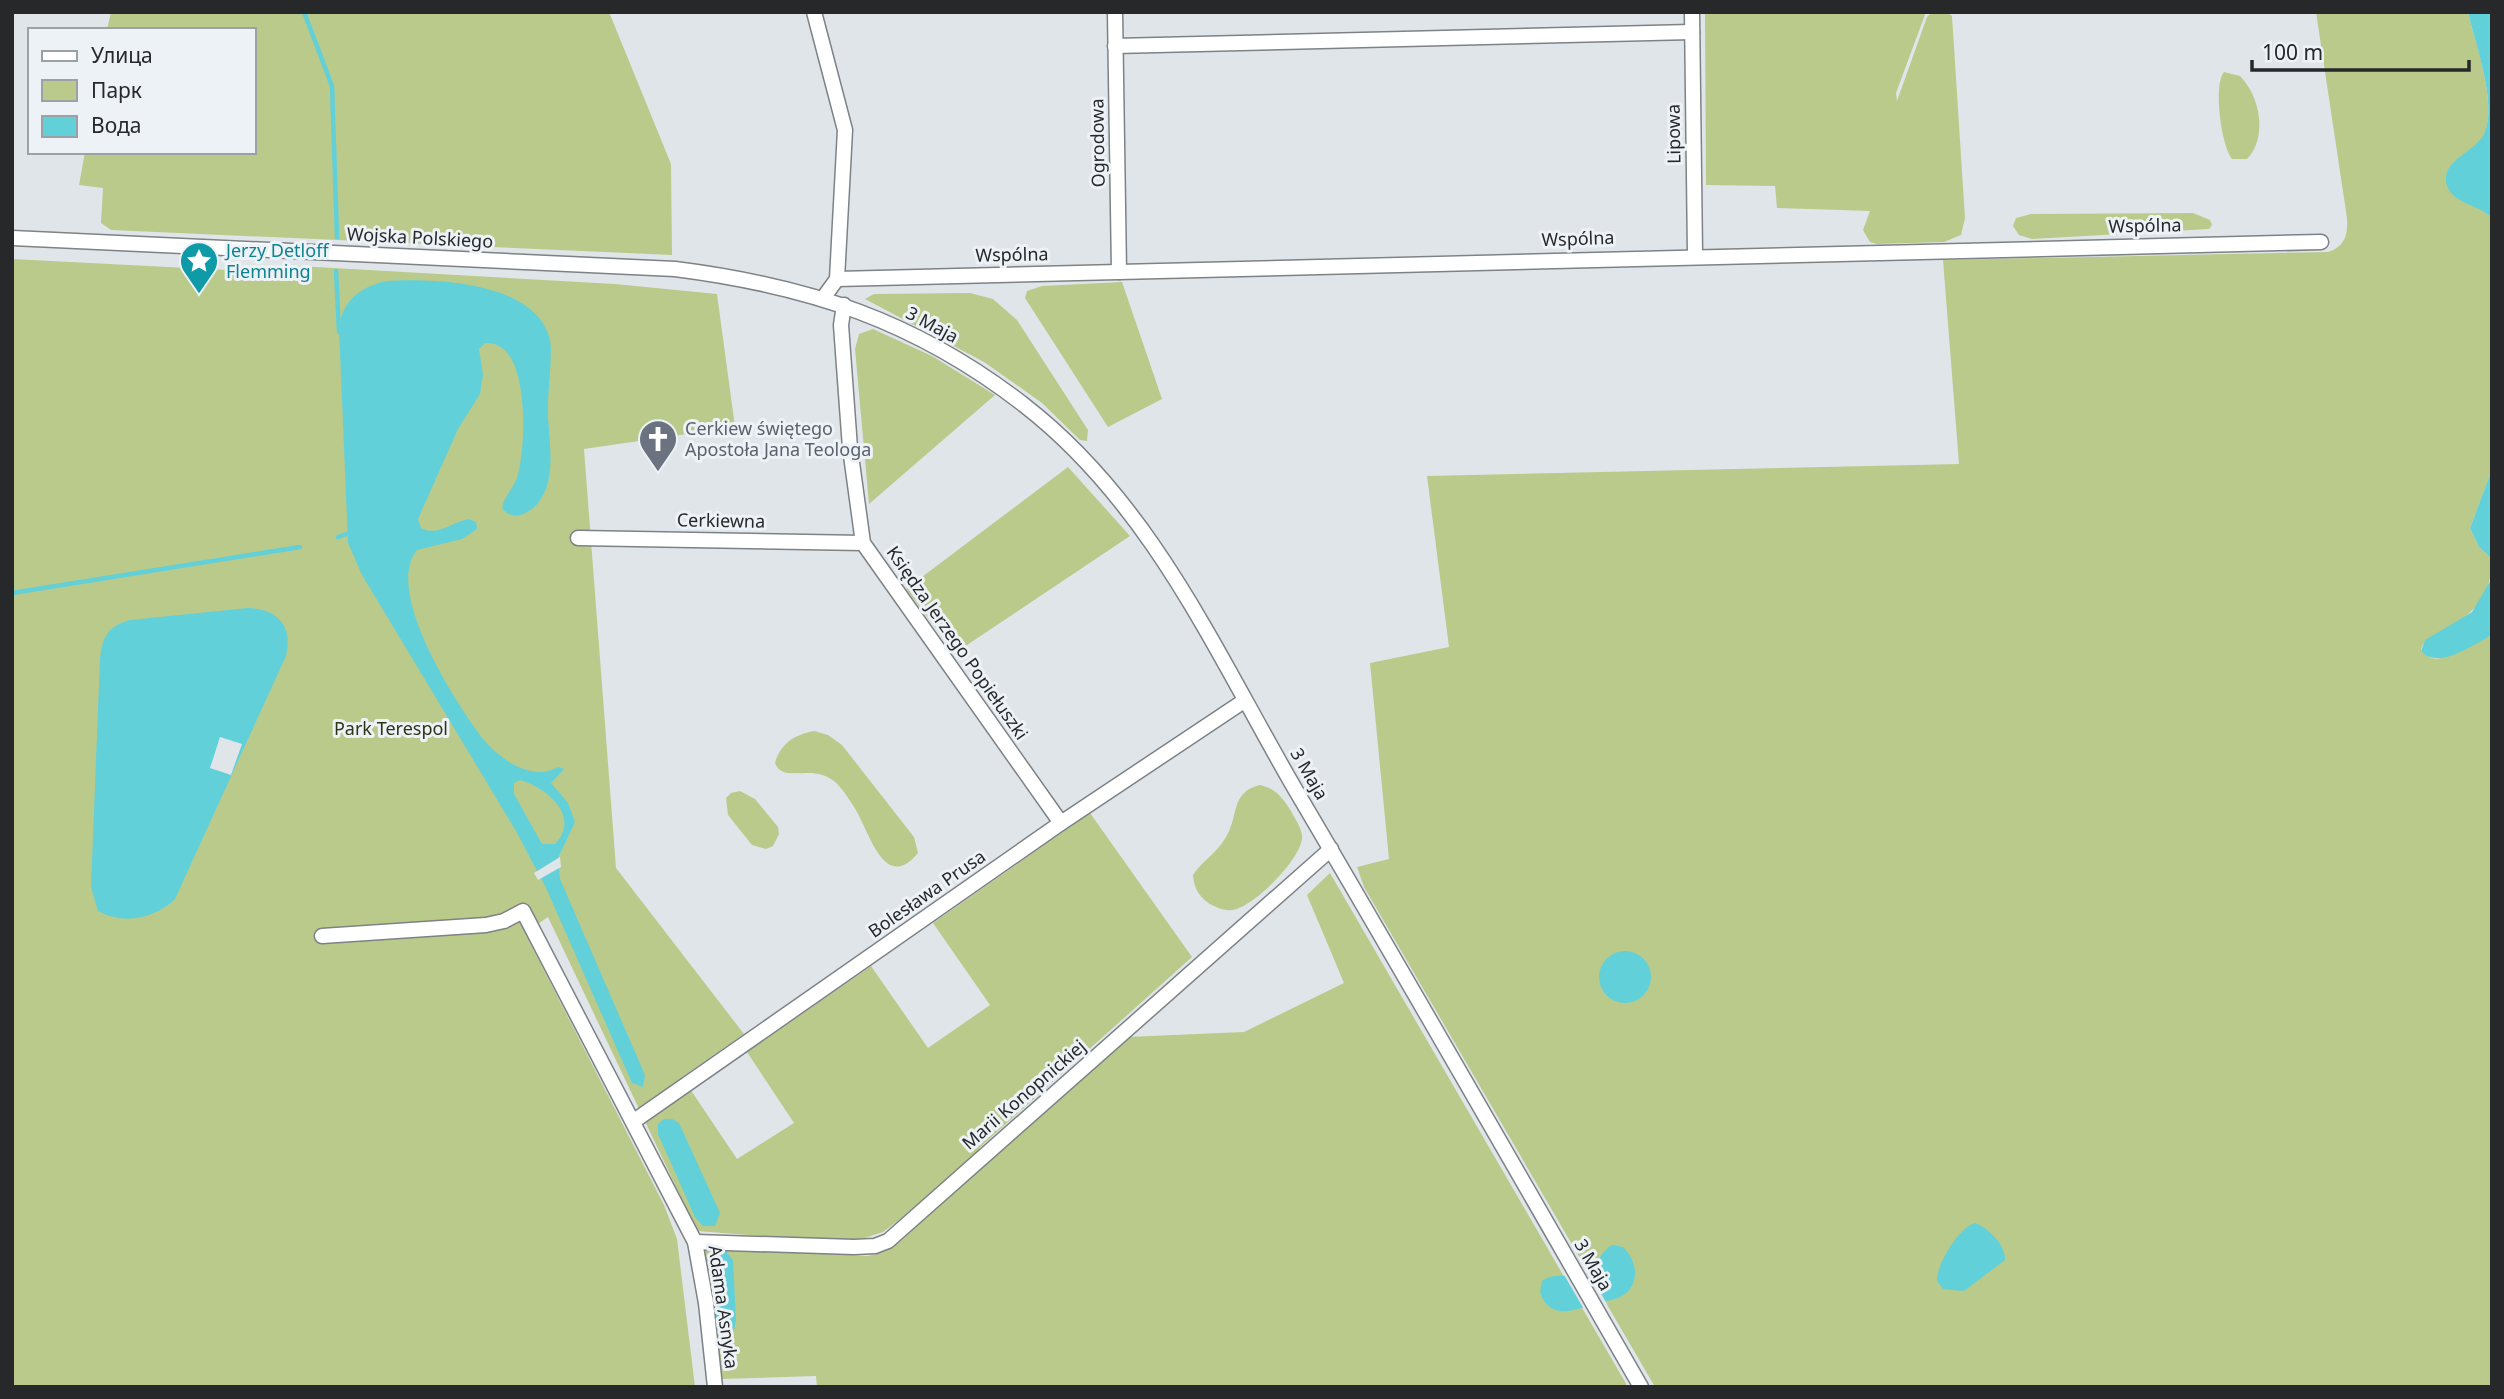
<svg xmlns="http://www.w3.org/2000/svg" width="2504" height="1399" viewBox="0 0 2504 1399" font-family="'Noto Sans',sans-serif">
  <style>
    .green { fill: #baca8b }
    .water { fill: #62d0d9; fill-rule: evenodd }
    .pier { fill: #e0e5ea }
    .lines { fill: none; stroke-linecap: round; stroke-linejoin: round }
    .stream { stroke: #62d0d9; stroke-width: 4.5 }
    .minor-casing { stroke: #7d8286; stroke-width: 17 }
    .minor { stroke: #fff; stroke-width: 14 }
    .labels { text-anchor: middle; stroke-width: 6; stroke-linejoin: round; paint-order: stroke }
    .street-label { font-size: 18px; fill: #26282a; stroke: #edf2f7 }
    .culture-label { font-size: 18px; fill: #0d838f; stroke: #edf2f7; text-anchor: start }
    .worship-label { font-size: 18px; fill: #5b616d; stroke: #edf2f7; text-anchor: start }
    .park-label { font-size: 18px; fill: #2d3414; stroke: #edf2f7 }
  </style>
  <rect width="100%" height="100%" fill="#e0e5ea"/>
  <g class="green">
    <path d="M 111,12 L 609,12 L 671,164 L 672,255 L 111,230 L 101,223 L 103,188 L 79,185 L 85,152 L 254,152 L 254,30 L 107,30 Z"/>
    <path d="M 1705,12 L 1926,12 L 1896,93 L 1897,101 L 1927,17 L 1932,12 L 1947,12 L 1952,16 L 1965,218 L 1961,235 L 1944,242 L 1877,244 L 1870,242 L 1863,230 L 1870,211 L 1777,208 L 1775,186 L 1706,185 Z"/>
    <path d="M 2316,12 L 2468,12 C 2475,44 2501,111 2481,140 C 2469,158 2447,159 2447,185 C 2459,202 2478,203 2492,218 L 2492,469 L 2470,528 L 2479,547 L 2492,559 C 2492,629 2423,626 2421,651 L 2431,658 L 2438,659 L 2492,635 L 2492,1387 L 1655,1387 L 1364,887 L 1357,867 L 1389,859 L 1370,663 L 1449,647 L 1427,476 L 1959,464 L 1943,260 L 2328,252 C 2345,246 2348,235 2347,218 Z"/>
    <path d="M 2224,72 L 2240,76 C 2260,96 2268,137 2247,159 L 2232,159 C 2221,146 2213,84 2224,72 Z"/>
    <path d="M 2193,213 L 2210,220 L 2212,225 L 2209,229 L 2032,239 L 2019,235 L 2013,226 L 2016,218 L 2031,214 Z"/>
    <path d="M 12,259 L 267,272 L 298,266 L 615,284 L 717,294 L 735,427 L 584,449 L 616,868 L 744,1034 L 682,1077 L 737,1159 L 794,1123 L 747,1052 L 871,966 L 928,1048 L 990,1005 L 933,923 L 1090,813 L 1192,957 L 979,1148 L 982,1163 L 1126,1037 L 1244,1032 L 1344,983 L 1307,895 L 1330,873 L 1628,1387 L 817,1387 L 816,1376 L 720,1379 L 704,1253 L 709,1247 L 867,1256 C 891,1253 905,1238 921,1221 L 912,1210 L 883,1232 L 849,1243 L 697,1231 L 548,917 L 525,933 L 664,1205 L 677,1239 L 695,1387 L 12,1387 Z"/>
    <path d="M 1122,282 L 1162,399 L 1108,427 L 1025,298 L 1027,291 L 1042,286 Z"/>
    <path d="M 970,293 L 993,299 L 1017,320 L 1088,430 L 1087,441 L 1080,440 L 1042,403 L 984,362 L 865,299 L 874,294 Z"/>
    <path d="M 873,329 L 932,356 L 995,395 L 869,504 L 855,349 L 859,334 Z"/>
    <path d="M 1068,467 L 1130,536 L 955,653 L 906,589 Z"/>
    <path d="M 814,731 L 828,735 L 842,745 L 914,837 L 918,853 C 888,890 872,842 861,820 C 856,809 848,797 840,787 C 817,759 784,786 775,763 C 781,743 794,735 814,731 Z"/>
    <path d="M 1260,785 C 1276,789 1282,797 1291,811 C 1295,819 1301,827 1302,835 C 1305,856 1253,908 1232,910 C 1224,911 1214,907 1207,902 C 1198,895 1194,887 1193,875 C 1202,861 1218,852 1226,837 C 1239,816 1230,792 1260,785 Z"/>
    <path d="M 740,791 L 755,799 L 778,827 L 779,834 L 773,846 L 766,849 L 752,845 L 728,815 L 726,798 L 731,793 Z"/>
  </g>
  <g class="water">
    <path d="M 2468,12 L 2492,12 L 2492,218 C 2480,205 2455,204 2448,188 C 2437,161 2475,153 2484,134 C 2498,104 2475,44 2468,12 Z"/>
    <path d="M 386,281 C 433,278 537,281 550,340 C 553,356 547,394 548,415 C 549,442 557,480 538,503 C 529,514 512,522 502,508 C 504,496 515,487 518,474 C 526,446 531,339 485,343 L 479,349 L 483,374 L 480,394 L 458,429 L 418,519 L 421,528 C 439,537 451,522 469,519 L 476,522 L 477,529 L 462,539 L 417,550 C 383,591 457,705 483,739 C 501,760 532,782 558,767 L 564,769 L 551,783 L 568,803 L 575,822 L 558,858 L 560,879 L 645,1075 L 643,1087 L 632,1083 L 546,888 L 516,831 L 362,575 L 348,543 L 339,328 C 343,300 359,288 386,281 ZM 520,780 C 548,788 581,817 555,844 L 542,844 L 514,794 L 514,783 Z"/>
    <path d="M 2492,469 L 2492,559 L 2479,547 L 2470,528 Z"/>
    <path d="M 2492,578 L 2492,635 C 2474,644 2438,671 2421,651 L 2425,640 L 2472,612 Z"/>
    <path d="M 248,608 C 278,609 293,626 286,656 L 175,899 C 154,919 124,925 98,911 L 91,887 L 100,659 C 102,637 108,626 130,620 Z"/>
    <circle cx="1625" cy="977" r="26"/>
    <path d="M 664,1119 L 672,1119 L 679,1123 L 720,1213 L 715,1226 L 703,1226 L 695,1217 L 658,1134 L 658,1124 Z"/>
    <path d="M 1975,1223 C 1988,1228 2006,1245 2005,1260 L 1964,1291 L 1943,1289 L 1937,1281 C 1936,1265 1959,1227 1975,1223 Z"/>
    <path d="M 1612,1245 L 1623,1247 C 1638,1261 1641,1286 1620,1297 C 1612,1301 1603,1301 1594,1304 C 1573,1311 1549,1320 1540,1292 L 1542,1281 C 1555,1271 1571,1280 1585,1273 C 1598,1268 1599,1252 1612,1245 Z"/>
    <path d="M 725,1250 L 733,1260 L 736,1320 L 734,1330 L 727,1334 L 719,1331 L 715,1324 L 714,1260 L 717,1252 Z"/>
  </g>
  <g class="pier">
    <path d="M 220,737 L 242,744 L 231,775 L 210,768 Z"/>
    <path d="M 560,857 L 561,867 L 538,880 L 534,873 Z"/>
    <path d="M 1587,1269 L 1607,1304 L 1585,1311 L 1563,1273 Z"/>
  </g>
  <g class="lines">
    <g class="stream">
      <path d="M 304,12 L 332,86 L 337,237"/>
      <path d="M 336,271 L 339,332"/>
      <path d="M 338,537 L 349,533"/>
      <path d="M 12,593 L 300,547"/>
    </g>
    <defs>
      <g id="minor">
        <path d="M 814,12 L 845,130 L 837,279 L 824,297"/>
        <path d="M 1115,12 L 1119,272"/>
        <path d="M 1692,12 L 1695,255"/>
        <path d="M 1115,46 L 1692,32"/>
        <path d="M 12,238 L 675,269 C 809,286 916,321 1024,405 C 1152,504 1216,653 1295,789 C 1412,987 1526,1187 1641,1387"/>
        <path d="M 837,279 L 2321,242"/>
        <path d="M 844,305 L 841,325 L 850,448 L 863,543 L 1061,823"/>
        <path d="M 578,538 L 863,543"/>
        <path d="M 322,936 L 486,925 L 504,921 L 523,911 L 695,1242 L 706,1303 L 715,1387"/>
        <path d="M 634,1121 L 1061,823 L 1244,701"/>
        <path d="M 695,1242 L 854,1247 L 875,1246 L 888,1241 L 1331,849"/>
      </g>
    </defs>
    <use href="#minor" class="minor-casing"/>
    <use href="#minor" class="minor"/>
  </g>
  <defs>
    <symbol id="sight-pin" viewBox="-11 -11 22 30"><path d="M0 17L-7.5 6A9.5 9.5 0 1 1 7.5 6Z" fill="#0f9aa8" stroke="#edf2f7"/><path d="M0-6L1.8-2.2L6-1.7L2.9 1.2L3.7 5.4L0 3.3L-3.7 5.4L-2.9 1.2L-6-1.7L-1.8-2.2Z" fill="#fff"/></symbol>
    <symbol id="church-pin" viewBox="-11 -11 22 30"><path d="M0 17L-7.5 6A9.5 9.5 0 1 1 7.5 6Z" fill="#6b7280" stroke="#edf2f7"/><path d="M-1.2-6h2.4v3.5h3.3v2.4h-3.3V6h-2.4V-.1h-3.3v-2.4h3.3Z" fill="#fff"/></symbol>
  </defs>
  <g fill-rule="evenodd">
    <use href="#sight-pin" x="177" y="239" width="44" height="60"/>
    <use href="#church-pin" x="636" y="417" width="44" height="60"/>
  </g>
  <g class="labels">
    <g class="street-label">
      <text transform="translate(1674 134) rotate(-91)" y="6">Lipowa</text>
      <text transform="translate(1098 143) rotate(-91)" y="6">Ogrodowa</text>
      <text transform="translate(2145 226) rotate(-1)" y="6">Wspólna</text>
      <text transform="translate(420 238) rotate(3)" y="6">Wojska Polskiego</text>
      <text transform="translate(1578 239) rotate(-2)" y="6">Wspólna</text>
      <text transform="translate(1012 255) rotate(-1)" y="6">Wspólna</text>
      <text transform="translate(932 325) rotate(28)" y="6">3 Maja</text>
      <text transform="translate(721 521) rotate(1)" y="6">Cerkiewna</text>
      <text transform="translate(957 643) rotate(55)" y="6">Księdza Jerzego Popiełuszki</text>
      <text transform="translate(1309 774) rotate(60)" y="6">3 Maja</text>
      <text transform="translate(927 894) rotate(-35)" y="6">Bolesława Prusa</text>
      <text transform="translate(1024 1095) rotate(-41)" y="6">Marii Konopnickiej</text>
      <text transform="translate(1593 1265) rotate(60)" y="6">3 Maja</text>
      <text transform="translate(723 1307) rotate(82)" y="6">Adama Asnyka</text>
    </g>
    <g class="culture-label">
      <text x="226" y="257">Jerzy Detloff<tspan x="226" dy="21">Flemming</tspan></text>
    </g>
    <g class="worship-label">
      <text x="685" y="435">Cerkiew świętego<tspan x="685" dy="21">Apostoła Jana Teologa</tspan></text>
    </g>
    <g class="park-label">
      <text x="391" y="735">Park Terespol</text>
    </g>
  </g>
  <rect width="2504" height="1399" fill="none" stroke="#26282a" stroke-width="28"/>
  <rect x="28" y="28" width="228" height="126" fill="#edf2f7" stroke="#9da1a5" stroke-width="2"/>
  <rect x="42" y="51" width="35" height="10" fill="#ffffff" stroke="#9da1a5" stroke-width="2"/>
  <text x="91" y="63" font-size="21" fill="#26282a">Улица</text>
  <rect x="42" y="80" width="35" height="21" fill="#baca8b" stroke="#9da1a5" stroke-width="2"/>
  <text x="91" y="98" font-size="21" fill="#26282a">Парк</text>
  <rect x="42" y="116" width="35" height="21" fill="#62d0d9" stroke="#9da1a5" stroke-width="2"/>
  <text x="91" y="133" font-size="21" fill="#26282a">Вода</text>
  <path d="M2252 60v10h217v-10" fill="none" stroke="#26282a" stroke-width="3.5"/>
  <text x="2262" y="60" font-size="21" fill="#26282a" stroke="#edf2f7" stroke-width="5" paint-order="stroke">100 m</text>
</svg>
